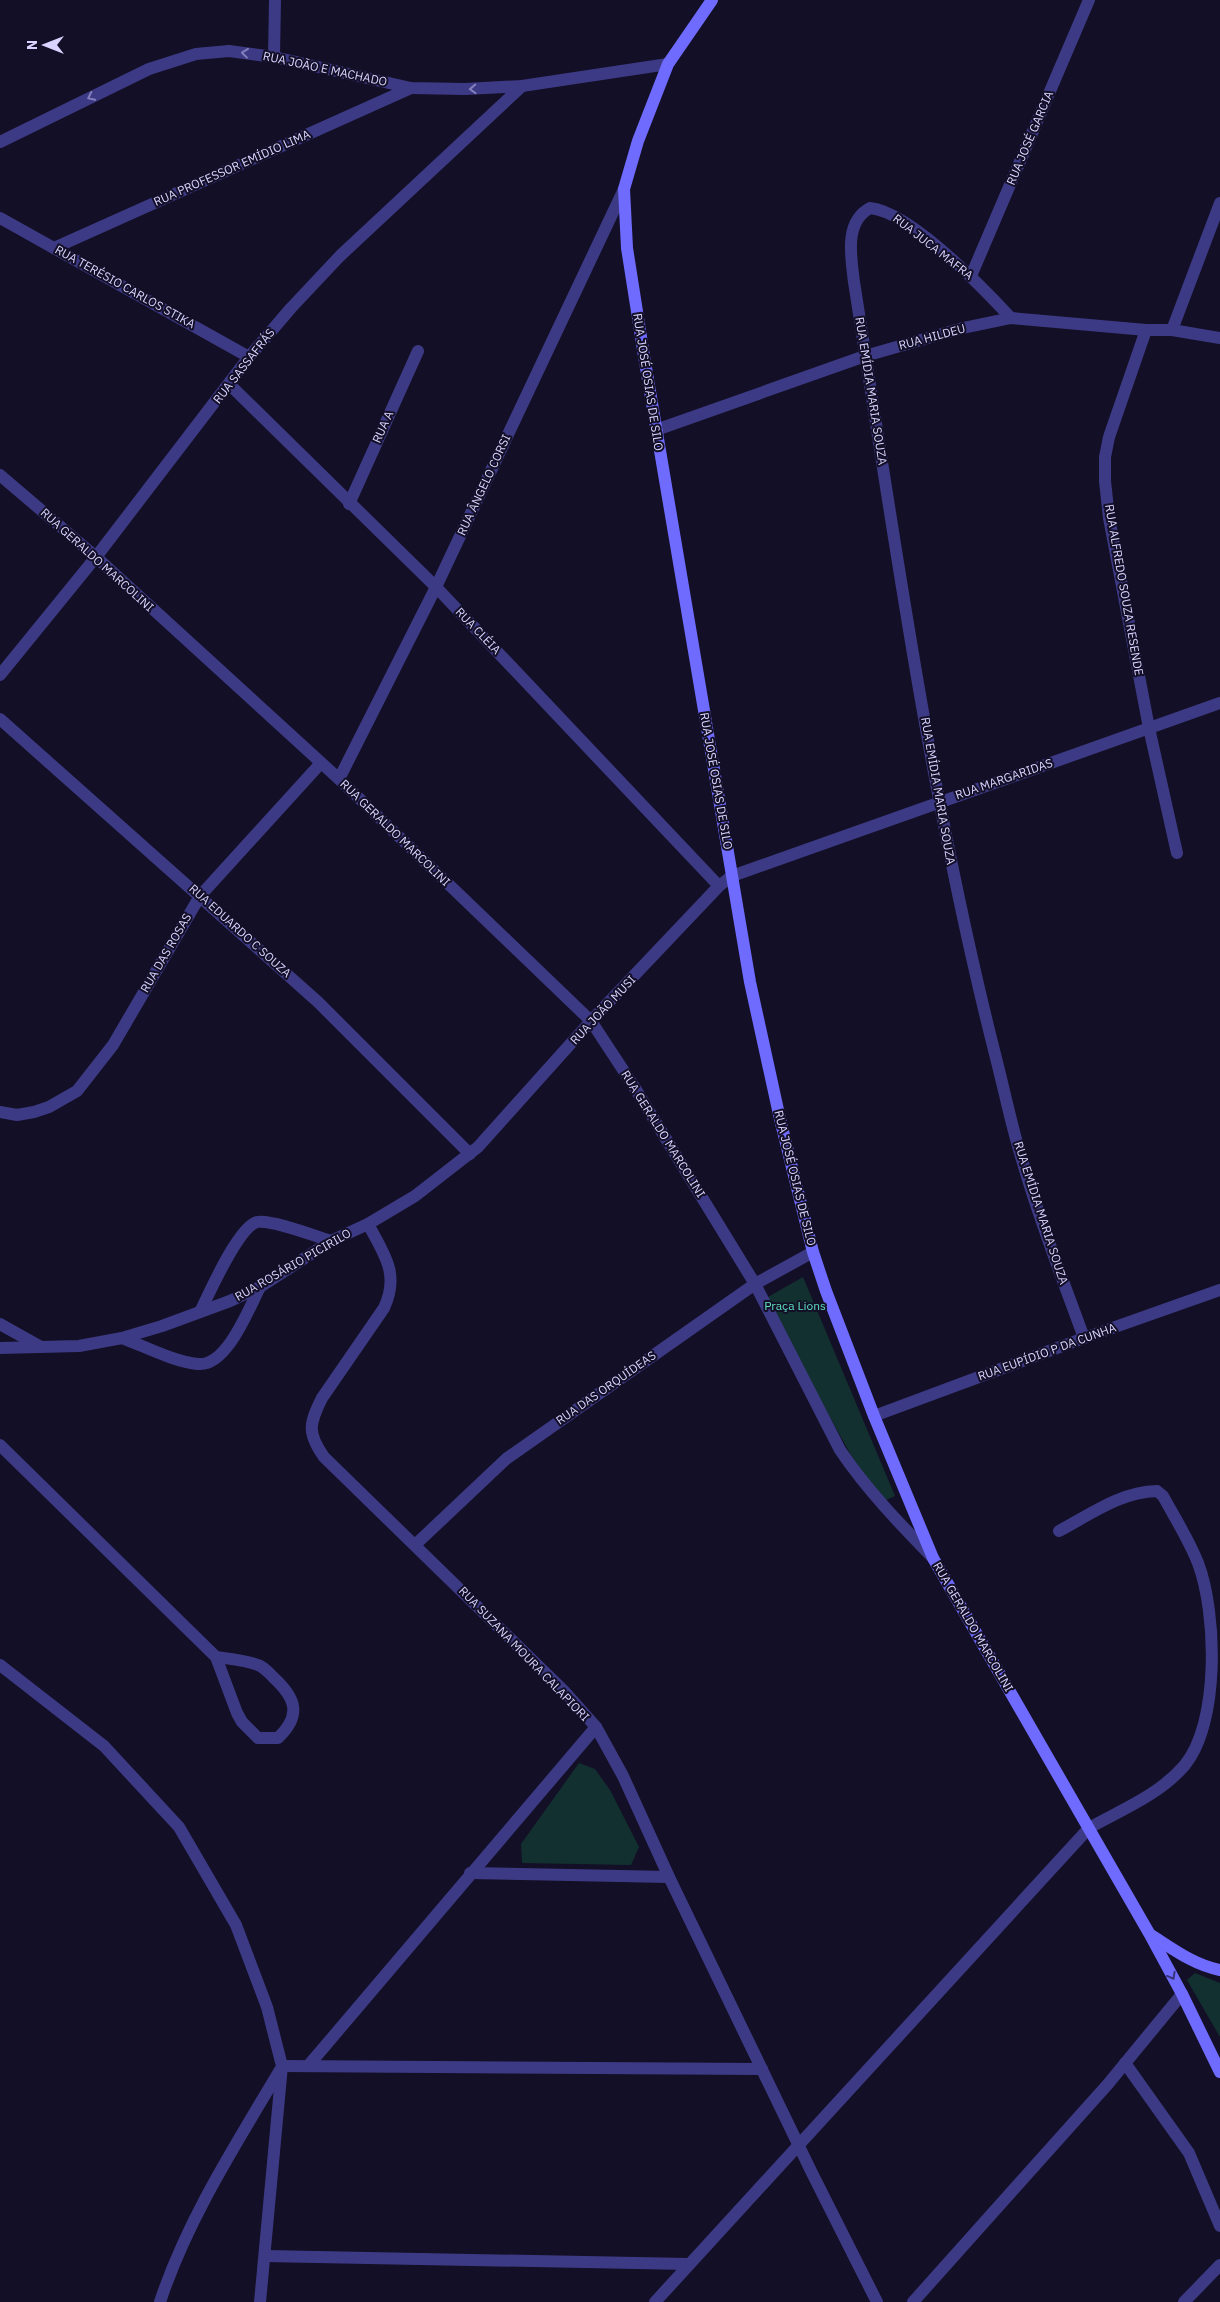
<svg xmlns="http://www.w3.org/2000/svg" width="1220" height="2302" viewBox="0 0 1220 2302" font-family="'IBM Plex Sans',sans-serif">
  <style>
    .green { fill: #12302f }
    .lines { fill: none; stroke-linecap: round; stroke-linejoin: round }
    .lane { stroke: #3d3a85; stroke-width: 12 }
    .street { stroke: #3d3a85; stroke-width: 12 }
    .secondary { stroke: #6f6bff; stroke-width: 12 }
    .oneway { stroke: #837fbc }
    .oneway2 { stroke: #38347d }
    .labels { text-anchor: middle; stroke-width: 4; stroke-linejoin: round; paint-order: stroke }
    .street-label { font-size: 12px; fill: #d9d4ff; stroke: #130f26 }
    .park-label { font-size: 12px; fill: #5fe0c0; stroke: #130f26 }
  </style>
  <rect width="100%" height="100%" fill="#130f26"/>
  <g class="green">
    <path d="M 803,1277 L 895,1496 L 884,1501 L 852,1457 L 822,1403 L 768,1297 Z"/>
    <path d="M 579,1763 L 595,1769 L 610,1790 L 639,1847 L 631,1865 L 522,1863 L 521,1844 Z"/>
    <path d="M 1195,1973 L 1220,1983 L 1220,2037 L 1187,1980 Z"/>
  </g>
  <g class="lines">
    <path class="lane" d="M 1059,1531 C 1091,1514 1120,1492 1157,1491 L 1163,1496 C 1175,1518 1189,1540 1198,1563 C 1217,1613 1220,1724 1184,1766 C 1159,1795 1121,1810 1089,1828"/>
    <g class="street">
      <path d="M 274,57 L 275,0"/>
      <path d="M 0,142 L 149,69 L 196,54 L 229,51 L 274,57 L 411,88 L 465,89 L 522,86 L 668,64"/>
      <path d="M 0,218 L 249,357"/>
      <path d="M 54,248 L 411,88"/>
      <path d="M 971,276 L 1089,0"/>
      <path d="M 1011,318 C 983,288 911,212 870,208 C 844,222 851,257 854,282 C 895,542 931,803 996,1058 C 1005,1093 1012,1129 1023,1163 C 1040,1222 1063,1280 1084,1338"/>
      <path d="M 1146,330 L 1109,437 L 1105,457 L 1105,481 L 1109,518 L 1149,728 L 1177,853"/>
      <path d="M 1172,330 L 1220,203"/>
      <path d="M 229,384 L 436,587 L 719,886"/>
      <path d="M 656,430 L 865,356 L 963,328 L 1011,318 L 1146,330 L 1172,330 L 1220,338"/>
      <path d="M 0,475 L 96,557 L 339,779 L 591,1021 L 633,1085 L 755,1284 L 840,1450 C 867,1490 899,1523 933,1558"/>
      <path d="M 349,504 L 418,351"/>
      <path d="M 0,675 L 96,557 L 249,357 L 291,308 L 340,256 L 522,86"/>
      <path d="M 0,719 L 318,1002 L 470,1154"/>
      <path d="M 339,779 L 436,587 L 624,189"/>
      <path d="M 0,1112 L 17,1115 L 34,1112 L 49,1107 L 77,1091 L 113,1045 L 200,896 L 321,763"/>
      <path d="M 368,1224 C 384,1254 400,1274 384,1308 L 322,1398 C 309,1424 307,1433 324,1457 L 564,1691 L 596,1727 L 623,1776 L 669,1877 L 812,2173 L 877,2302"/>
      <path d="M 200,1312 C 209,1294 238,1227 257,1222 C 271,1219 315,1236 331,1241"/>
      <path d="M 0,1324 L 41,1347"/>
      <path d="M 122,1338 C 144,1346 174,1362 198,1364 C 227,1367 249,1308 260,1287"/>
      <path d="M 0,1348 L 79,1346 L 122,1338 L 162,1326 L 230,1301 L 260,1287 L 331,1241 L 368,1224 L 415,1196 L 478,1147 L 591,1021 L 719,886 L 732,876 L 1220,703"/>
      <path d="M 874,1416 L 1084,1338 L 1220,1290"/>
      <path d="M 0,1445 L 216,1657 L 237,1713 L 242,1722 L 258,1738 L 278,1738 C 302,1715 296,1698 273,1677 C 269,1673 264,1667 258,1665 C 245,1660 230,1659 216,1657"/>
      <path d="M 415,1545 L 506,1459 L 755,1284 L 813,1252"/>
      <path d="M 0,1665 L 104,1746 L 179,1827 L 236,1925 L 267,2007 L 282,2066 L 260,2302"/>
      <path d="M 470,1873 L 669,1877"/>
      <path d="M 1125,2063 L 1189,2153 L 1220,2226"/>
      <path d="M 282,2066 L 762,2069"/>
      <path d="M 308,2066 L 596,1727"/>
      <path d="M 265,2256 L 688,2264"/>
      <path d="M 160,2302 C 187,2220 236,2144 280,2070"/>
      <path d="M 655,2302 L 1089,1828"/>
      <path d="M 913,2302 L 1108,2084 L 1182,1994"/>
      <path d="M 1184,2302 L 1220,2265"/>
    </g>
    <g class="secondary">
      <path d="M 712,0 L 668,64 L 638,141 L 624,189 L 627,248 L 644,356 L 750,982 L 780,1119 L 813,1252 L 826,1291 L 874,1416 L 933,1558 L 1149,1933 L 1182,1994 L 1220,2072"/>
      <path d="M 1151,1935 C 1173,1949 1194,1965 1220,1970"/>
    </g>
  </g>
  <defs><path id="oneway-chevron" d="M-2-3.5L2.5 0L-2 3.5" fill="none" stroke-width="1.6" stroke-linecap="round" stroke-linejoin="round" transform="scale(1.25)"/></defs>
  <g class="oneway">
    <use href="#oneway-chevron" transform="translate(245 53) rotate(-173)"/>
    <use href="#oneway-chevron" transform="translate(473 89) rotate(178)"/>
    <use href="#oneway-chevron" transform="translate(91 97) rotate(154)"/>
  </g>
  <use class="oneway2" href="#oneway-chevron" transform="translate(1172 1976) rotate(61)"/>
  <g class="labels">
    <g class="street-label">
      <text transform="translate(325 69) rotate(12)" y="4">RUA JOÃO E MACHADO</text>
      <text transform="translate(1030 138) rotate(-67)" y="4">RUA JOSÉ GARCIA</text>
      <text transform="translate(232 168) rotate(-24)" y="4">RUA PROFESSOR EMÍDIO LIMA</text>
      <text transform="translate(933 247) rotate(38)" y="4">RUA JUCA MAFRA</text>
      <text transform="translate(125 287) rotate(29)" y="4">RUA TERÉSIO CARLOS STIKA</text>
      <text transform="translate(932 337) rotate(-15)" y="4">RUA HILDEU</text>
      <text transform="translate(244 366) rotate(-52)" y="4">RUA SASSAFRÁS</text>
      <text transform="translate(648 382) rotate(81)" y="4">RUA JOSÉ OSIAS DE SILO</text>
      <text transform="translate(871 391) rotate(81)" y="4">RUA EMÍDIA MARIA SOUZA</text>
      <text transform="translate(383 427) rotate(-66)" y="4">RUA A</text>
      <text transform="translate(484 485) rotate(-65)" y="4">RUA ÂNGELO CORSI</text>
      <text transform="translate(97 560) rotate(42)" y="4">RUA GERALDO MARCOLINI</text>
      <text transform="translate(1124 590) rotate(80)" y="4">RUA ALFREDO SOUZA RESENDE</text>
      <text transform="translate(478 631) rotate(46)" y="4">RUA CLÉIA</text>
      <text transform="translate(1004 779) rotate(-19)" y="4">RUA MARGARIDAS</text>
      <text transform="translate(716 781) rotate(80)" y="4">RUA JOSÉ OSIAS DE SILO</text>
      <text transform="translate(938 791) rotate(80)" y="4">RUA EMÍDIA MARIA SOUZA</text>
      <text transform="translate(395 833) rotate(44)" y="4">RUA GERALDO MARCOLINI</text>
      <text transform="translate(240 931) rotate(42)" y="4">RUA EDUARDO C SOUZA</text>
      <text transform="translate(166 953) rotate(-60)" y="4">RUA DAS ROSAS</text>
      <text transform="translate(603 1010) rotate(-47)" y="4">RUA JOÃO MUSI</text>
      <text transform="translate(663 1134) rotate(58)" y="4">RUA GERALDO MARCOLINI</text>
      <text transform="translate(795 1178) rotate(76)" y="4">RUA JOSÉ OSIAS DE SILO</text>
      <text transform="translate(1041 1213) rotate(72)" y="4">RUA EMÍDIA MARIA SOUZA</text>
      <text transform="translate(293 1265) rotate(-30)" y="4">RUA ROSÁRIO PICIRILO</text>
      <text transform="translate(1047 1352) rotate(-20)" y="4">RUA EUPÍDIO P DA CUNHA</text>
      <text transform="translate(606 1388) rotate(-35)" y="4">RUA DAS ORQUÍDEAS</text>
      <text transform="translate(973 1627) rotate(60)" y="4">RUA GERALDO MARCOLINI</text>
      <text transform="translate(524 1654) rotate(46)" y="4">RUA SUZANA MOURA CALAPIORI</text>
    </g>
    <g class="park-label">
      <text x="795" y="1310">Praça Lions</text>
    </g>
  </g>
  <g transform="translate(45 45) rotate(270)" stroke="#130f26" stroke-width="4" paint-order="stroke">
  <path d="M0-4L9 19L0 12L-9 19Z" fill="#d9d4ff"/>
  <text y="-8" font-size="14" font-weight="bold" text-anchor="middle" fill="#d9d4ff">N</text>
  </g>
</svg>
